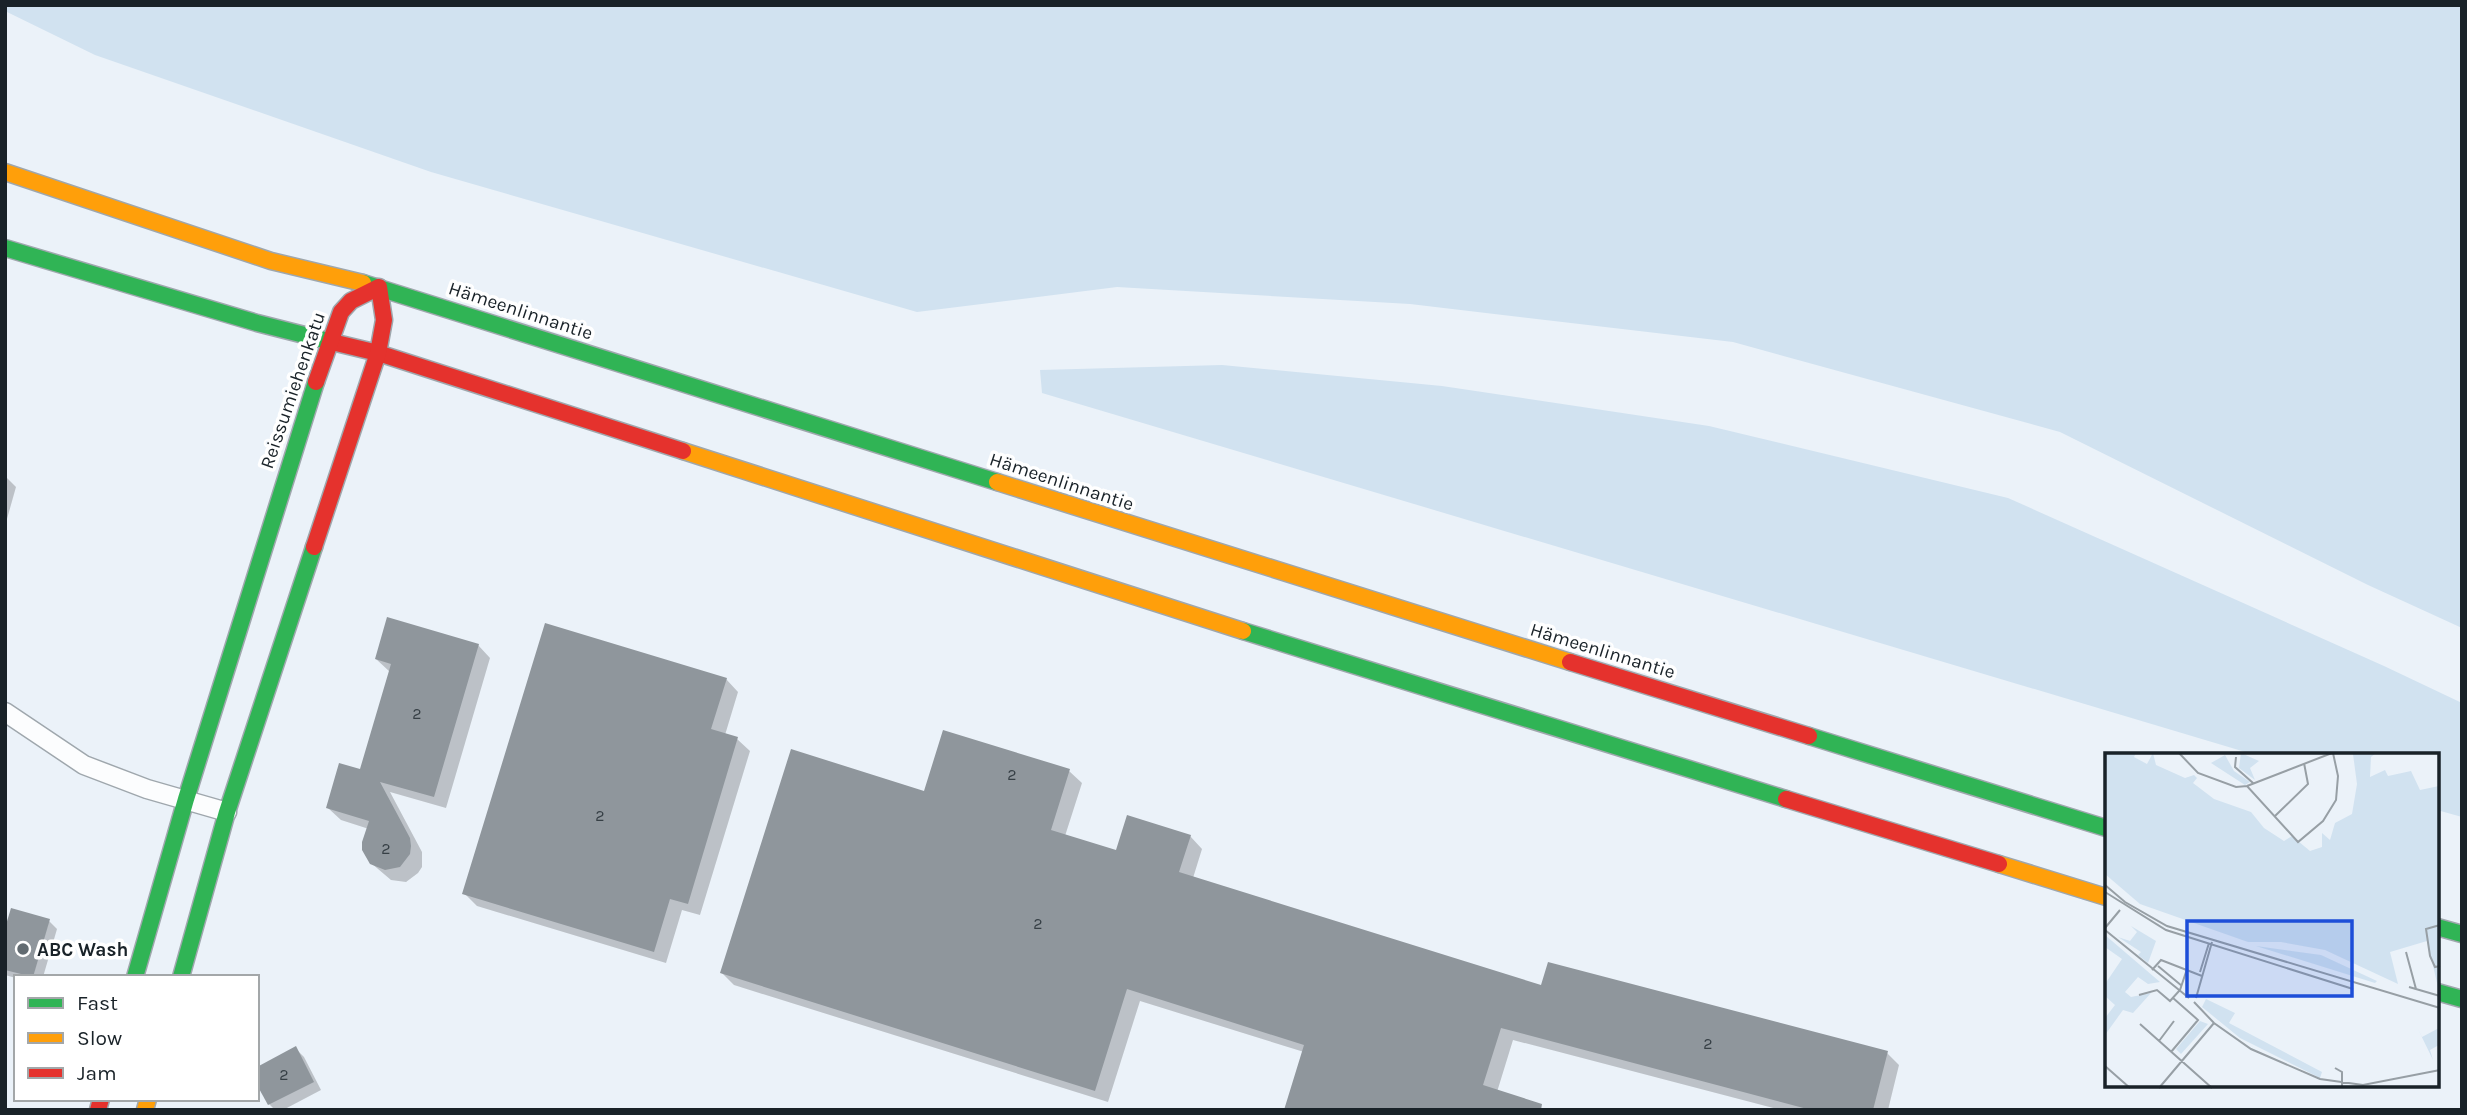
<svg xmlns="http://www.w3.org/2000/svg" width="2467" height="1115" viewBox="0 0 2467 1115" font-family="Karla,sans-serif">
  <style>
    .green { fill: #d1e2f0 }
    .shadow { fill: #0003 }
    .building { fill: #8f969c }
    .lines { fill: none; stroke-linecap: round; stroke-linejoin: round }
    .lane-casing { stroke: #9fa7ad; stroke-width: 21 }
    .fast-casing { stroke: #9fa7ad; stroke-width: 19 }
    .slow-casing { stroke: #9fa7ad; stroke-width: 19 }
    .jam-casing { stroke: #9fa7ad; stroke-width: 19 }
    .lane { stroke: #fcfdfe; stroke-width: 18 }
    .fast { stroke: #30b455; stroke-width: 16 }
    .slow { stroke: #ff9f0a; stroke-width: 16 }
    .jam { stroke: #e5322d; stroke-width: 16 }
    .poi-dot { fill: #626b71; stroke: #fff; stroke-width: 2.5 }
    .labels { text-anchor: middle; stroke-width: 7; stroke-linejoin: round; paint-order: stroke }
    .number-label { font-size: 16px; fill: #363f45 }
    .street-label { font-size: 19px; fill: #192228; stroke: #fff }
    .poi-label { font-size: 19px; font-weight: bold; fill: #192228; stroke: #fff; text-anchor: start }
    .inset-road { fill: none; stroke: #979fa5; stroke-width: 2 }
    .view { fill: #1d4ed8; fill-opacity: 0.15; stroke: #1d4ed8; stroke-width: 3.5 }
    .inset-edge { fill: none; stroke: #192228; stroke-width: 3.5 }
  </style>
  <rect width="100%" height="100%" fill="#ebf2f9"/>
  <g class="green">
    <path d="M 5,5 L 2462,5 L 2462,628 L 2368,585 L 2060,432 L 1733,342 L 1410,304 L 1117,287 L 917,312 L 431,172 L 95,55 L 5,11 Z"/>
    <path d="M 1222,365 L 1442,386 L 1709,426 L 2008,498 L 2384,666 L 2462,703 L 2462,817 L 2437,810 L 2437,754 L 2252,754 L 1042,393 L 1040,370 Z"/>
  </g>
  <g class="shadow">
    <path d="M 5,476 L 16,487 L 5,526 Z"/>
    <path d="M 478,645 L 490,658 L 446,808 L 390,792 L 422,852 L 422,867 L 418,873 L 406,882 L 391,880 L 371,863 L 369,829 L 341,820 L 328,808 L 361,771 L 390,672 L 376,659 Z"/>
    <path d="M 726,679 L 738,692 L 725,735 L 737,739 L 750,751 L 700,915 L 682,910 L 666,963 L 477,906 L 464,893 Z"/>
    <path d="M 1069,771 L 1082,783 L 1065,836 L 1117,853 L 1190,836 L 1202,849 L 1193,878 L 1543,987 L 1887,1053 L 1899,1065 L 1888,1110 L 1781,1110 L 1513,1040 L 1497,1092 L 1304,1052 L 1140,1001 L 1108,1102 L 734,985 L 722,973 L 925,793 Z"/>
    <path d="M 49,921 L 57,929 L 43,977 L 16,978 L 5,975 L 5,934 Z"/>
    <path d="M 296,1049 L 304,1057 L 321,1090 L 283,1110 L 275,1110 L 269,1104 L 257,1081 Z"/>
  </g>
  <g class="building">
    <path d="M 387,617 L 479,644 L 434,797 L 380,782 L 410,838 L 411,846 L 410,854 L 400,867 L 385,870 L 370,864 L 362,850 L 362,842 L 369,821 L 326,808 L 339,763 L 360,769 L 391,664 L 375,659 Z"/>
    <path d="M 545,623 L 727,678 L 711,729 L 738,737 L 688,904 L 670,899 L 654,952 L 462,894 Z"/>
    <path d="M 943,730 L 1070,769 L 1051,830 L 1116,850 L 1127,815 L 1191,835 L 1179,872 L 1541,985 L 1548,962 L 1888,1051 L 1873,1110 L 1811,1110 L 1501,1028 L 1483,1085 L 1542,1104 L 1541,1110 L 1284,1110 L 1304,1045 L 1127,989 L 1095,1091 L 720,973 L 791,749 L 924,791 Z"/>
    <path d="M 11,908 L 50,919 L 33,977 L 5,970 L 5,928 Z"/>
    <path d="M 296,1046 L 314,1082 L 268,1105 L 257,1085 L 257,1067 Z"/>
  </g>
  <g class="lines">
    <defs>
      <path id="lane" d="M 5,712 L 84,765 L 147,789 L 227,812"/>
      <g id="fast">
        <path d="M 5,248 L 257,323 L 332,342"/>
        <path d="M 363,283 L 997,482"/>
        <path d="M 1243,631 L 1786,799"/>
        <path d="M 1809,736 L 2106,828"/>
        <path d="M 2437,927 L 2462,934"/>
        <path d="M 135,977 L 186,799 L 316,382"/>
        <path d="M 181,977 L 227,812 L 314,547"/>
        <path d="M 2437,992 L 2462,999"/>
      </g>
      <g id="slow">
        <path d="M 5,172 L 271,261 L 363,283"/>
        <path d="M 683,451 L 1243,631"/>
        <path d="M 997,482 L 1570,662"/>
        <path d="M 1999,864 L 2106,897"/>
        <path d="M 145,1110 L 148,1099"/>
      </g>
      <g id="jam">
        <path d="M 332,342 L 378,353 L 683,451"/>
        <path d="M 314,547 L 378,353 L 384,320 L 379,287 L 351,301 L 341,312 L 316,382"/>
        <path d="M 1570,662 L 1809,736"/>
        <path d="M 1786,799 L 1999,864"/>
        <path d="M 98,1110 L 101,1099"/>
      </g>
    </defs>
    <use href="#lane" class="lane-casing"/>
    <use href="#fast" class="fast-casing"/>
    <use href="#slow" class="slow-casing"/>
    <use href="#jam" class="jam-casing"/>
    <use href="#lane" class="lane"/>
    <use href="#fast" class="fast"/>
    <use href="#slow" class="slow"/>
    <use href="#jam" class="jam"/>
  </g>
  <circle class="poi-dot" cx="23" cy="949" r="7"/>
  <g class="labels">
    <g class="number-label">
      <text x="417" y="719">2</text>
      <text x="1012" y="780">2</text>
      <text x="600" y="821">2</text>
      <text x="386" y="854">2</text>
      <text x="1038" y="929">2</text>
      <text x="1708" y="1049">2</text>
      <text x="284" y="1080">2</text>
    </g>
    <g class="street-label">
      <text transform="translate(521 310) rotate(18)" y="7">Hämeenlinnantie</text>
      <text transform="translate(292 390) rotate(-71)" y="7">Reissumiehenkatu</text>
      <text transform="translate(1062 481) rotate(18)" y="7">Hämeenlinnantie</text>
      <text transform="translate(1603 650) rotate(17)" y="7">Hämeenlinnantie</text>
    </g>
    <g class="poi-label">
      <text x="37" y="956">ABC Wash</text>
    </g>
  </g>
  <g transform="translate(2105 753)">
    <rect width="334" height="334" fill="#ebf2f9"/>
    <path d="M 0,0 L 31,0 L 29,4 L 42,11 L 48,0 L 51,12 L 80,25 L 89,22 L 92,25 L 88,30 L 109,46 L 146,59 L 159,75 L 179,88 L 187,83 L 205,98 L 217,94 L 217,80 L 225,87 L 230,70 L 247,61 L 252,31 L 248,1 L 271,0 L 266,4 L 265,24 L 280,17 L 283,23 L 306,18 L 315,37 L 334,33 L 334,238 L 322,188 L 285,199 L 293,231 L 220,197 L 176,189 L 143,189 L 35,151 L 0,121 ZM 136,0 L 154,8 L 145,15 L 150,27 L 134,15 ZM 120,2 L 129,18 L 145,29 L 140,32 L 106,10 ZM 26,173 L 51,188 L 43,210 L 33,202 L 36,199 L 13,184 L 25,188 L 32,179 ZM 0,182 L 55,229 L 43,231 L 33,224 L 20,239 L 26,244 L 46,240 L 28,260 L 18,257 L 0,282 L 0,265 L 10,252 L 0,243 L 0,231 L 17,206 L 0,194 ZM 151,193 L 216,202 L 272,228 L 270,230 ZM 101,246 L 130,260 L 124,270 L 217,319 L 215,325 L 135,285 L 97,254 ZM 95,268 L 103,271 L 76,301 L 71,296 ZM 312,274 L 317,284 L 334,275 L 334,292 L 325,297 L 328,307 Z" fill="#d1e2f0"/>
    <path class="inset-road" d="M 74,0 L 93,20 L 131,34 L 142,33 L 193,89 L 218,68 L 231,47 L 233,23 L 228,0M 131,4 L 130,14 L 148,30M 142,33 L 227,0M 170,63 L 203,31 L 199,10M 0,132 L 20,149 L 62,173 L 335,255M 0,139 L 61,177 L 248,236M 335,172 L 321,176 L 325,203 L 330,214 L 335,213M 0,175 L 15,157M 0,177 L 84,245M 301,199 L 311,236M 53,213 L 77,233M 47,217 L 56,207 L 97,223M 95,219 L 104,190M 304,234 L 335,243M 34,242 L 52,237 L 65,248 L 75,237 L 82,216M 91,245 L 107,189M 89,249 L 109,270 L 146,296 L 215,326 L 258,332 L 335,317M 35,271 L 107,335M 54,288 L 69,268M 66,299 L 93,267 L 68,245M 0,313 L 25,335M 230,315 L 237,319 L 237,333M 54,335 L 109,270"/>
    <path class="view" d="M 82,168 L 247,168 L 247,243 L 82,243 Z"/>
    <rect width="334" height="334" class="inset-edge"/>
  </g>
  <rect width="2467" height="1115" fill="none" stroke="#192228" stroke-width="14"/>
  <rect x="14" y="975" width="245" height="126" fill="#ffffff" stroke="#a3a7a9" stroke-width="2"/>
  <rect x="28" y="998" width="35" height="10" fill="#30b455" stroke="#a3a7a9" stroke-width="2"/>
  <text x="77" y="1010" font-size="21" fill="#192228">Fast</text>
  <rect x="28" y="1033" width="35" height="10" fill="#ff9f0a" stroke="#a3a7a9" stroke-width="2"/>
  <text x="77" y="1045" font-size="21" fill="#192228">Slow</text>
  <rect x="28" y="1068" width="35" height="10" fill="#e5322d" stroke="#a3a7a9" stroke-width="2"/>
  <text x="77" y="1080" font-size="21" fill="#192228">Jam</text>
</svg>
